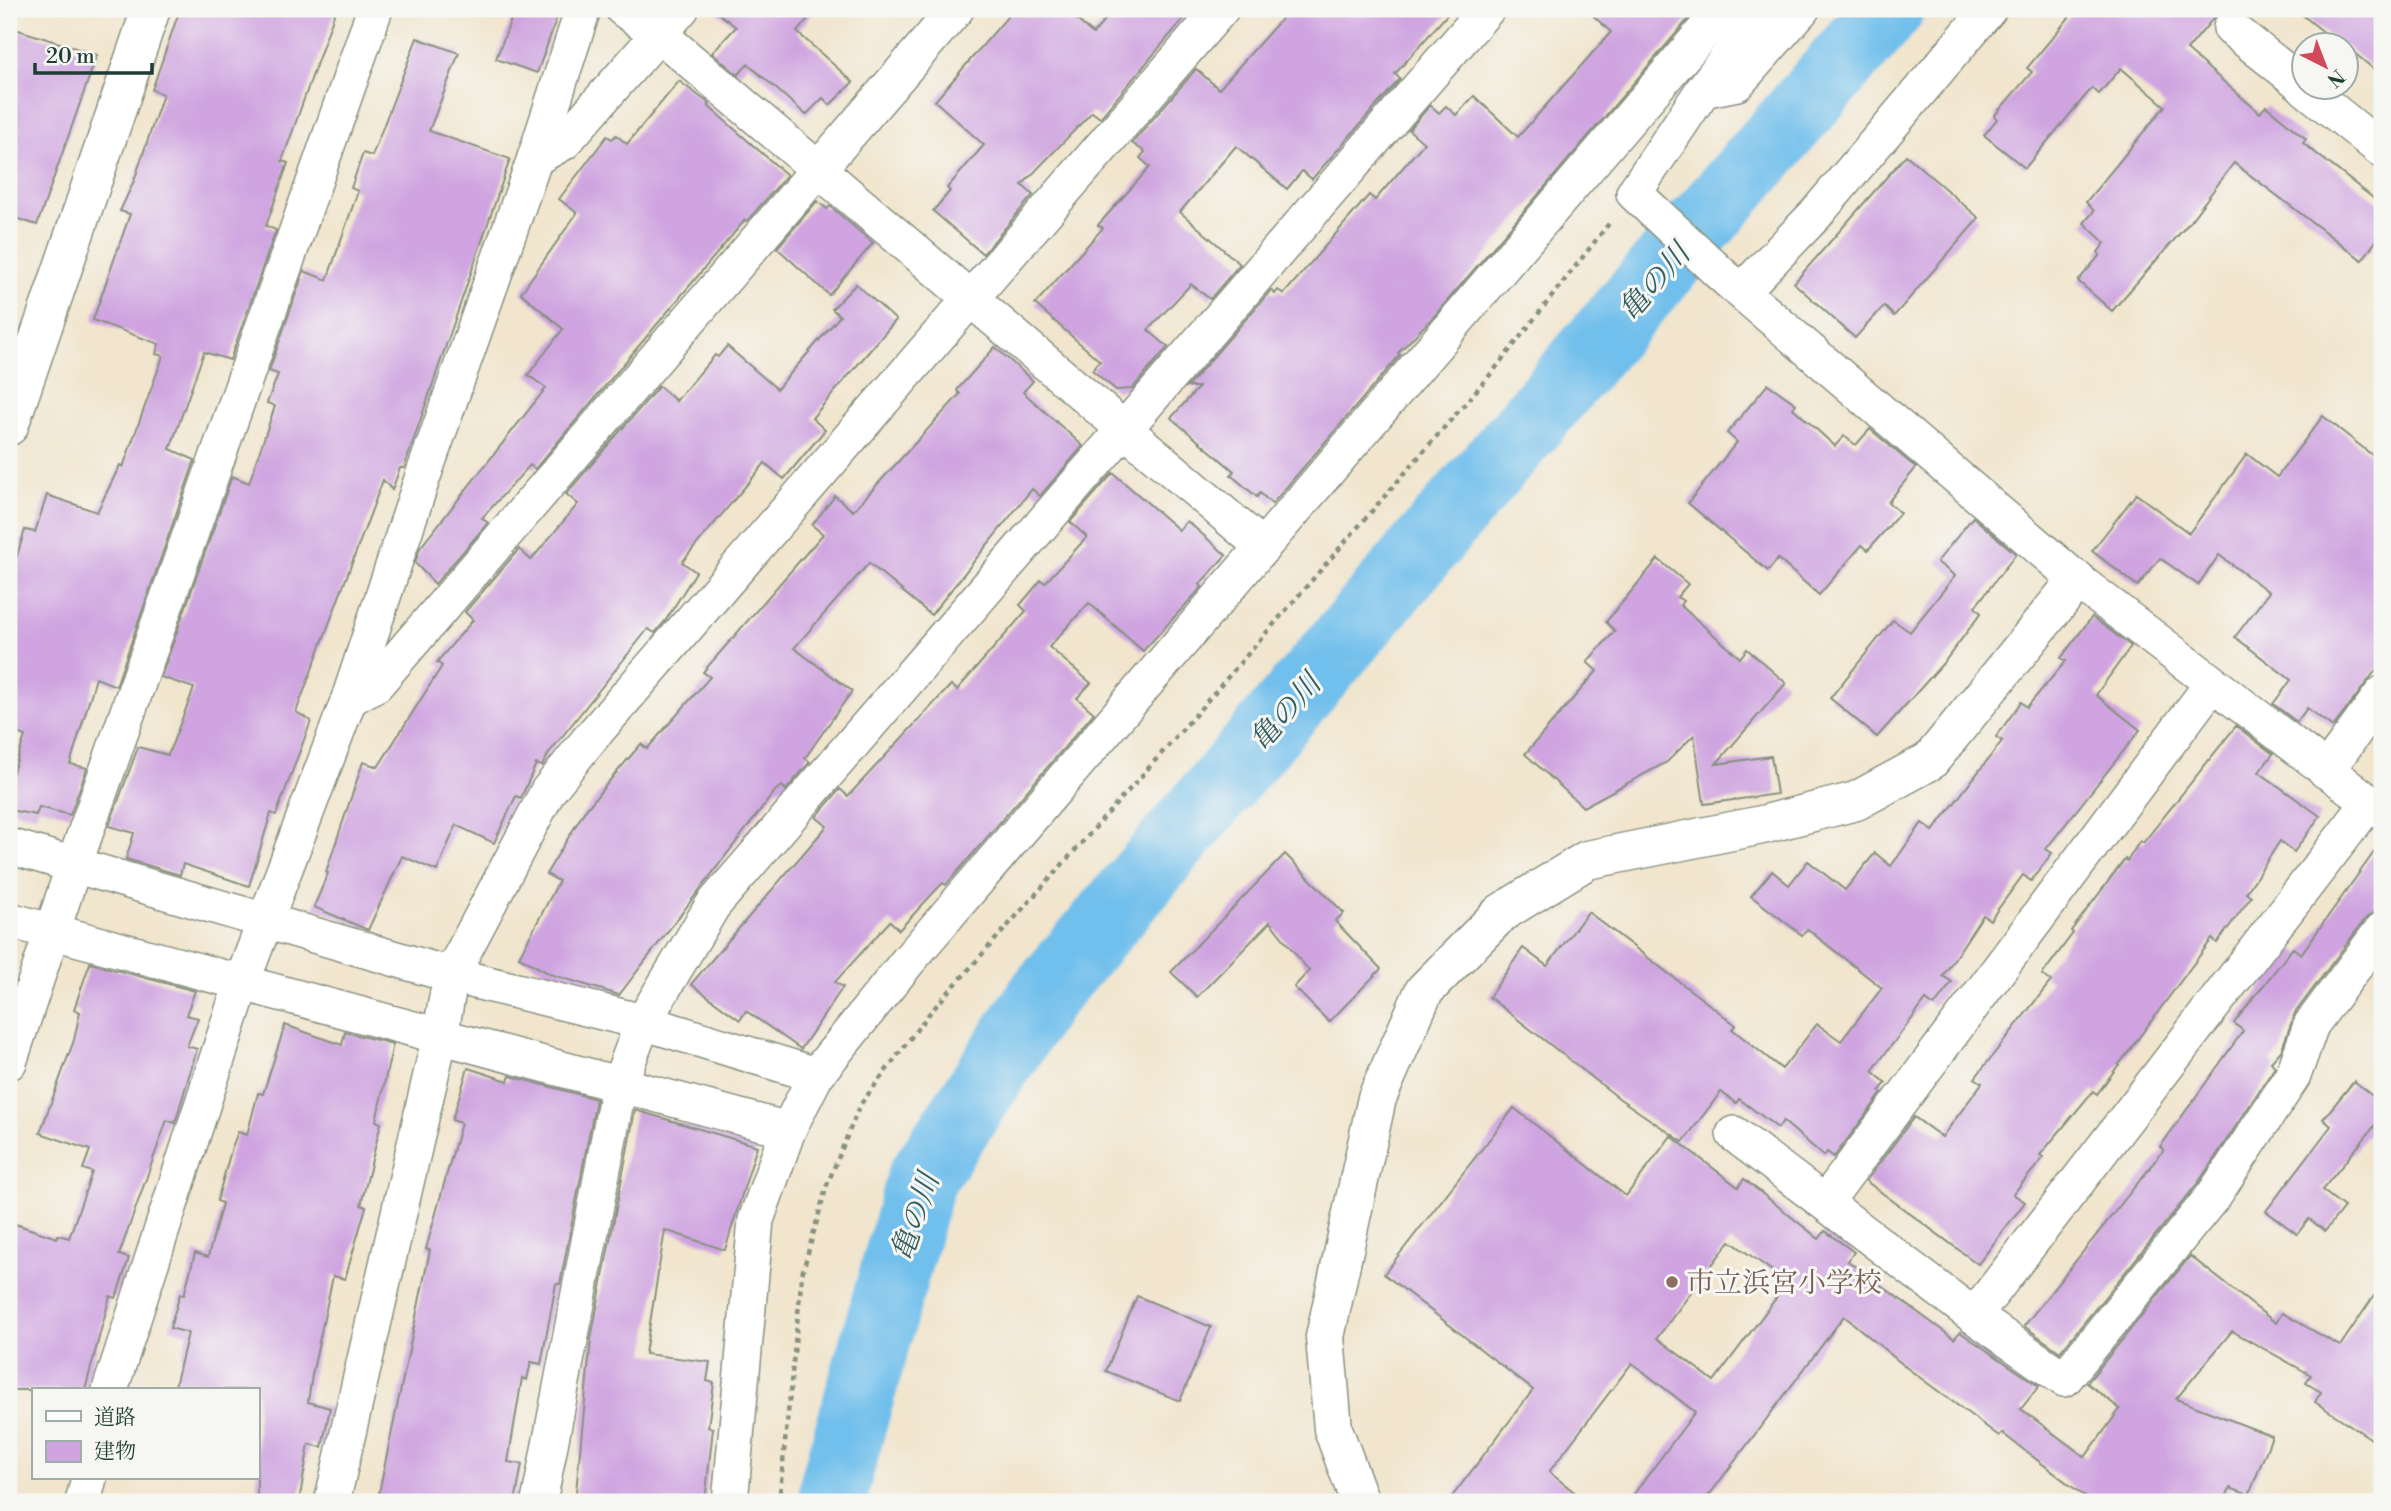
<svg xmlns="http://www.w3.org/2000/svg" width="2391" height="1511" viewBox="0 0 2391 1511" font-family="'Libre Bodoni','Noto Serif JP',serif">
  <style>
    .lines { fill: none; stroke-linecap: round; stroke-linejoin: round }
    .river { stroke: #71bfec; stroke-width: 70 }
    .building { fill: #cfa4e0; fill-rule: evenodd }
    .minor-casing { stroke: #889180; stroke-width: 38 }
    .tertiary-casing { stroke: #889180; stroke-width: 41 }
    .path { stroke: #889180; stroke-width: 4.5; stroke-dasharray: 5 5; stroke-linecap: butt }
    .minor { stroke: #fff; stroke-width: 35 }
    .tertiary { stroke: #fff; stroke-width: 38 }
    .education-dot { fill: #8d6e63; stroke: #f6f6f2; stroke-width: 2.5 }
    .labels { text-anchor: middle; stroke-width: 6; stroke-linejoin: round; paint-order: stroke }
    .education-label { font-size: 28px; fill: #785e54; stroke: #f6f6f2; text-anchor: start }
    .water-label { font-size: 30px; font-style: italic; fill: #345e62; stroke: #f6f6f2 }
  </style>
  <rect width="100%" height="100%" fill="#f6f6f2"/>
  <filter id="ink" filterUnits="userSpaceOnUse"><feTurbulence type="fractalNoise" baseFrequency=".0143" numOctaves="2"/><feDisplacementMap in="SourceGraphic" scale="14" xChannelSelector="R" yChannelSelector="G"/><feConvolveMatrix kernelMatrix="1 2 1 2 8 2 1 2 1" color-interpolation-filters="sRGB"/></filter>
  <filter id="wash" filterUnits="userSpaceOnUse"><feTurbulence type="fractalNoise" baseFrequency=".00686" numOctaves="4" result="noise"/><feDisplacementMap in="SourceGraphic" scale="28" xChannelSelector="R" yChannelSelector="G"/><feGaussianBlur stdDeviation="1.57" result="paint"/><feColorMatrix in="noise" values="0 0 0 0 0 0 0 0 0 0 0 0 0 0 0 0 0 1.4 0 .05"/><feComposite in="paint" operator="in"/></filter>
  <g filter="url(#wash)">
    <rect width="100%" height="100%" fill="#f1e5cd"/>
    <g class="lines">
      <path class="river" d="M 833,1502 L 835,1483 L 921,1179 L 1043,995 L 1635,300 L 1889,9"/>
    </g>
    <g id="blocks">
      <g class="building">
        <path d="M 180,9 L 336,9 L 282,161 L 288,163 L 266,226 L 276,230 L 230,360 L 204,352 L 170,449 L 195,460 L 116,686 L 96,678 L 70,764 L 87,768 L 70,815 L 39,807 L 36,815 L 9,810 L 9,784 L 25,736 L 9,730 L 9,581 L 25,530 L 35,532 L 47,495 L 97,512 L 120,465 L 123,467 L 163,356 L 156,354 L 159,344 L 93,320 L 130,214 L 120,211 L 134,181 L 163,94 L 152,90 Z"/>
        <path d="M 515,9 L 560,9 L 537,73 L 496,59 Z"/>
        <path d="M 713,9 L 816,9 L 797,32 L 853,82 L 830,105 L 823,98 L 806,115 L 748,64 L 738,75 L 712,53 L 736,27 Z"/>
        <path d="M 1014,9 L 1065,9 L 1093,34 L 1114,9 L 1192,9 L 1100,118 L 1092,112 L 1022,185 L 1033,195 L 983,254 L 933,211 L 950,191 L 947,188 L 984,145 L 935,101 Z"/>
        <path d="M 1290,9 L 1452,9 L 1395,74 L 1400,79 L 1312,179 L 1302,171 L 1287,189 L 1236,146 L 1180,212 L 1240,264 L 1210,299 L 1191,284 L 1148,330 L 1168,347 L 1132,389 L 1116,390 L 1092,370 L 1100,361 L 1035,304 L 1103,228 L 1098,225 L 1150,167 L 1140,158 L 1145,152 L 1132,143 L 1196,69 L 1219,89 Z"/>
        <path d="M 1586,9 L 1697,9 L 1436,314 L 1398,353 L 1400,355 L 1272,504 L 1260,493 L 1257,497 L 1231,475 L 1234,471 L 1171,418 L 1199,387 L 1187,387 L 1271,290 L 1275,294 L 1278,290 L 1284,294 L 1369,195 L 1375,200 L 1424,143 L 1409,130 L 1430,105 L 1439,113 L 1446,106 L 1456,115 L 1474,96 L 1518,137 L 1611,32 Z"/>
        <path d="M 2076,9 L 2221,9 L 2187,50 L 2260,113 L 2266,106 L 2306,139 L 2303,143 L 2382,205 L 2382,233 L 2362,260 L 2234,163 L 2188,224 L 2112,311 L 2078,281 L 2100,255 L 2098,252 L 2105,243 L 2084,223 L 2094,211 L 2086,202 L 2165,106 L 2121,68 L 2099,94 L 2092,88 L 2025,168 L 1984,135 L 1997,119 L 1994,116 L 2032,72 L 2027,68 Z"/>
        <path d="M 2295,9 L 2382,9 L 2382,76 L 2346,46 L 2341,46 Z"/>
        <path d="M 9,27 L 97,55 L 37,225 L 9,216 Z"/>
        <path d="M 417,38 L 459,53 L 429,131 L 510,159 L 404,468 L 400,468 L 392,490 L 383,480 L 296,712 L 311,721 L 276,815 L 271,813 L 249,886 L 183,864 L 180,875 L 126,859 L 134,833 L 109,826 L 138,747 L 168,755 L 194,688 L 161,677 L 232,476 L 249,483 L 275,406 L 267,403 L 278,374 L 269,371 L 304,271 L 327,280 L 358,191 L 351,188 L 363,153 L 372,156 Z"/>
        <path d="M 679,81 L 710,104 L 708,106 L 787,175 L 747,221 L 745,220 L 535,469 L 530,465 L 482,518 L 488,523 L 435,584 L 415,563 L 420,548 L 546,388 L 528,375 L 563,329 L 521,293 L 577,213 L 559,199 L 607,136 L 612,139 L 616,135 L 627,144 Z"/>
        <path d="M 1906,155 L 1979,218 L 1894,316 L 1884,306 L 1855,338 L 1794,283 Z"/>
        <path d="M 817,201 L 827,209 L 830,206 L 873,243 L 829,295 L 777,248 Z"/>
        <path d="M 856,284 L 896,320 L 812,418 L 825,430 L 784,479 L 765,463 L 682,562 L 696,572 L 666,620 L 655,633 L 648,629 L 549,753 L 542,766 L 536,764 L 521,798 L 516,796 L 494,843 L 456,825 L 437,871 L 402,856 L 368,930 L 314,907 L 328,873 L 326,872 L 363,762 L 378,767 L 442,666 L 437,662 L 473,620 L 465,612 L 519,549 L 531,560 L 578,504 L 566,494 L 659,386 L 676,401 L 715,355 L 718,357 L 727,346 L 777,389 L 840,316 L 832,309 Z"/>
        <path d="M 995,347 L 1033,381 L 1023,392 L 1083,446 L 1040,496 L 1032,489 L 931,615 L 869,563 L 794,648 L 852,691 L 805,758 L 810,762 L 786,790 L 782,786 L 776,790 L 619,995 L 550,974 L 519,957 L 559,881 L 546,874 L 584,812 L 610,780 L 641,744 L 647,749 L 710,677 L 703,672 L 823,534 L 812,525 L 835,496 L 853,511 L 960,394 L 957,390 Z"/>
        <path d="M 1768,384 L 1796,404 L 1793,408 L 1835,446 L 1844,436 L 1856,445 L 1870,429 L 1916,468 L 1888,502 L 1900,513 L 1868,550 L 1862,545 L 1819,595 L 1778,559 L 1768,571 L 1688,503 L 1737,442 L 1727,433 Z"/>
        <path d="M 2323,416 L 2382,463 L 2382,662 L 2333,727 L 2307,708 L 2297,722 L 2273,704 L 2291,680 L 2235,637 L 2269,592 L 2219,555 L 2198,585 L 2160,558 L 2138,586 L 2092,551 L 2136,494 L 2189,533 L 2247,454 L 2277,477 Z"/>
        <path d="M 1113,473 L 1179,530 L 1187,521 L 1226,555 L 1200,584 L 1202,587 L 1143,651 L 1089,603 L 1049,647 L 1091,683 L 1077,698 L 1094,713 L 946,885 L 943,883 L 936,890 L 899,930 L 890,921 L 835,982 L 843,987 L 801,1049 L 746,1011 L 740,1020 L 691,984 L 827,826 L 816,817 L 840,789 L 848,796 L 951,685 L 957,690 L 1026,611 L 1020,605 L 1041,580 L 1045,583 L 1087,537 L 1070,522 Z"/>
        <path d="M 1973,517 L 2016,554 L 1975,607 L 1981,613 L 1945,661 L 1877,737 L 1830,698 L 1893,620 L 1910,632 L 1955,576 L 1937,562 Z"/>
        <path d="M 1658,559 L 1688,584 L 1677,597 L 1683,601 L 1680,605 L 1740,658 L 1747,649 L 1786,683 L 1716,764 L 1771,756 L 1777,794 L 1704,804 L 1694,735 L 1667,762 L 1583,807 L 1525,754 L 1597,671 L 1587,662 L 1615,631 L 1606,622 Z"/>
        <path d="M 2092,617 L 2131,646 L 2096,695 L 2140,730 L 2046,849 L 2052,853 L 2031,881 L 2023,875 L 1990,920 L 1983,915 L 1943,976 L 1952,982 L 1934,1006 L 1926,1000 L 1872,1071 L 1886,1083 L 1879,1091 L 1882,1093 L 1834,1157 L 1827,1152 L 1824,1156 L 1783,1121 L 1778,1128 L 1739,1099 L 1736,1103 L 1721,1092 L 1683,1142 L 1620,1099 L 1489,997 L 1523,948 L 1547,966 L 1588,912 L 1736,1025 L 1732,1029 L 1782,1069 L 1817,1024 L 1841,1041 L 1882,988 L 1807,929 L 1802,935 L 1751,896 L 1772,871 L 1789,885 L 1808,861 L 1845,890 L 1875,853 L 1891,866 L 1922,823 L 1933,831 L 2002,741 L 1996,737 L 2021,702 L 2027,707 L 2066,661 L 2061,658 Z"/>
        <path d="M 2236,726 L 2273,754 L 2259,772 L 2320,816 L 2294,852 L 2280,841 L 2246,893 L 2251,897 L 2217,943 L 2212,939 L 2097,1094 L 2093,1091 L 2040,1155 L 2044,1157 L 2013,1194 L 2025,1202 L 1978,1264 L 1866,1181 L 1914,1117 L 1942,1137 L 1982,1083 L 1975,1078 L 2051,981 L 2042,975 L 2073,933 L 2071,931 L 2125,859 L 2127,861 L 2140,841 L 2143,843 Z"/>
        <path d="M 2382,841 L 2382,907 L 2366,918 L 2295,1013 L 2281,1051 L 2271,1062 L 2275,1067 L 2198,1183 L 2060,1352 L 2024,1326 L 2164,1150 L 2160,1147 L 2243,1031 L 2234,1023 L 2293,948 L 2301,954 Z"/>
        <path d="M 1285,854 L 1344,913 L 1335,921 L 1381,969 L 1329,1022 L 1294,987 L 1309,971 L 1270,922 L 1197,997 L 1171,972 Z"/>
        <path d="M 90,963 L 195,991 L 186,1015 L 198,1018 L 187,1046 L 197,1049 L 175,1123 L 167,1120 L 119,1255 L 129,1258 L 116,1298 L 110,1296 L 85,1390 L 9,1390 L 9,1222 L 57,1238 L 58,1235 L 69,1238 L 92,1172 L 83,1169 L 90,1150 L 40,1133 L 74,1040 L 80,1012 L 74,1009 Z"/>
        <path d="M 285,1025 L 342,1045 L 345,1032 L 393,1044 L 376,1121 L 381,1123 L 361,1205 L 366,1207 L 345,1279 L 333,1276 L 312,1375 L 308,1402 L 330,1408 L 322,1447 L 309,1444 L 299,1502 L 257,1502 L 257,1390 L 174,1390 L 188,1333 L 170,1328 L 180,1294 L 184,1295 L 195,1253 L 208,1257 L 222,1203 L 217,1201 L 232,1147 L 238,1132 L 247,1135 L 258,1093 L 263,1094 Z"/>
        <path d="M 468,1068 L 508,1081 L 510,1076 L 596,1099 L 560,1284 L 556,1284 L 541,1364 L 531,1362 L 527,1380 L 522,1378 L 508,1462 L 522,1464 L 515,1502 L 377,1502 L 430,1250 L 426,1249 L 461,1123 L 452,1120 Z"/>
        <path d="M 2354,1081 L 2382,1104 L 2382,1117 L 2322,1190 L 2344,1207 L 2325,1231 L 2309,1219 L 2297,1234 L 2266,1211 L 2331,1126 L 2323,1119 Z"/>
        <path d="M 1514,1108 L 1626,1196 L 1671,1136 L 1738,1187 L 1744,1179 L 1819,1239 L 1825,1231 L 1854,1252 L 1848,1261 L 1954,1339 L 1960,1332 L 2039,1386 L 2021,1409 L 2085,1457 L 2120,1409 L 2087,1383 L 2190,1256 L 2276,1323 L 2282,1313 L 2340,1346 L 2382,1284 L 2382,1446 L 2315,1402 L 2321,1392 L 2306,1383 L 2311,1375 L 2232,1331 L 2176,1399 L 2272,1436 L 2249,1495 L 2230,1488 L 2224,1502 L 2092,1502 L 2002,1433 L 1999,1436 L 1907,1368 L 1844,1316 L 1704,1502 L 1628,1502 L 1695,1412 L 1632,1363 L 1549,1472 L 1587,1502 L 1448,1502 L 1533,1390 L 1384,1274 ZM 1730,1241 L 1788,1282 L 1714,1381 L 1657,1338 Z"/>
        <path d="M 635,1110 L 757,1146 L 725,1250 L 665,1230 L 645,1354 L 710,1362 L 707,1381 L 714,1383 L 708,1427 L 713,1428 L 705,1502 L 575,1502 L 591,1339 Z"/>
        <path d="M 1137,1296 L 1211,1327 L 1180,1401 L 1106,1371 Z"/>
      </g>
    </g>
  </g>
  <g filter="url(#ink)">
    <use href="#blocks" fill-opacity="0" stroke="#889180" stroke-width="2"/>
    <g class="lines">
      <defs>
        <g id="minor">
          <path d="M 623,9 L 659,34 L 1263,547"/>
          <path d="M 1764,9 L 1703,90 L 1634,193 L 1723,276 L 2077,580 L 2382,812"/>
          <path d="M 2231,28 L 2304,86"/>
          <path d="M 2305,88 L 2382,150"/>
          <path d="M 1707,89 L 1737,83 L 1802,9"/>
          <path d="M 535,158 L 564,142 L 681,9"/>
          <path d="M 1742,291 L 1815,215 L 1989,9"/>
          <path d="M 349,699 L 376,684 L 956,9"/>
          <path d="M 2326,771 L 2382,694"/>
          <path d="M 9,846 L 451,975 L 643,1022 L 816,1075"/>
          <path d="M 9,920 L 788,1130"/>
          <path d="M 9,1062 L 74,865 L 375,9"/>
          <path d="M 1734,1134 L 1974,1316 L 2064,1379 L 2214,1195 L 2293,1076 L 2311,1025 L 2382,930"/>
          <path d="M 1826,1201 L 2212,684"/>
          <path d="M 1974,1316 L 2369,803"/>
          <path d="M 110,1390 L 242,982 L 349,699 L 422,479 L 535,158 L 583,9"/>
          <path d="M 83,1502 L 89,1478"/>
          <path d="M 332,1502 L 440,1036 L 451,975 L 548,791 L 587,742 L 1221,9"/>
          <path d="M 539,1502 L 619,1085 L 643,1022 L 713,905 L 1487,9"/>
          <path d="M 730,1502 L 756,1220 L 788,1130 L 816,1075 L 908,961 L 1723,9"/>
        </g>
        <g id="tertiary">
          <path d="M 9,426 L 151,9"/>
          <path d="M 1360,1502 L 1333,1429 L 1325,1337 L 1377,1098 L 1424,991 L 1501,913 L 1587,860 L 1762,825 L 1856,801 L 1930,761 L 2077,580"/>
        </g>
      </defs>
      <use href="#minor" class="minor-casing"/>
      <use href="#tertiary" class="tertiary-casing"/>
      <path class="path" d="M 779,1502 L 802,1274 L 827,1185 L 860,1105 L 928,1015 L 1169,745 L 1495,369 L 1611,221"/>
      <use href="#minor" class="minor"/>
      <use href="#tertiary" class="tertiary"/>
    </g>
  </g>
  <circle class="education-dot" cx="1672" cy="1282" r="7"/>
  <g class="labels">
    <g class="education-label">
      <text x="1686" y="1292">市立浜宮小学校</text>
    </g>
    <g class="water-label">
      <text transform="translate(1654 282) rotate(-49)" y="10">亀の川</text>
      <text transform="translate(1285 712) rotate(-49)" y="10">亀の川</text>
      <text transform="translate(915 1217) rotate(-71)" y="10">亀の川</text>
    </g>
  </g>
  <rect width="2391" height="1511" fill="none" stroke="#f6f6f2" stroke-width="35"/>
  <rect x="32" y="1388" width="228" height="91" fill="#f6f6f2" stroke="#a0aca6" stroke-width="2"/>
  <rect x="46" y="1411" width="35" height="10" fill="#ffffff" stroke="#a0aca6" stroke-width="2"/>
  <text x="94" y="1424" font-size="21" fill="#1f3d34">道路</text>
  <rect x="46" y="1441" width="35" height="21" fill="#cfa4e0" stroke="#a0aca6" stroke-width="2"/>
  <text x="94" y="1458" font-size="21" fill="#1f3d34">建物</text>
  <g transform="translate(2325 66) rotate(138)"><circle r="33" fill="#f6f6f2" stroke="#a0aca6" stroke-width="2"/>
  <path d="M0-5L12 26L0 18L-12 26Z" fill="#d1495b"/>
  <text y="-10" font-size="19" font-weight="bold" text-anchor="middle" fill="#1f3d34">N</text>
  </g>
  <path d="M35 63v10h117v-10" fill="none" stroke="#1f3d34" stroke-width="3.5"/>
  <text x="46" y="63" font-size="21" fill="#1f3d34" stroke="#f6f6f2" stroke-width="5" paint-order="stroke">20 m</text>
</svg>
